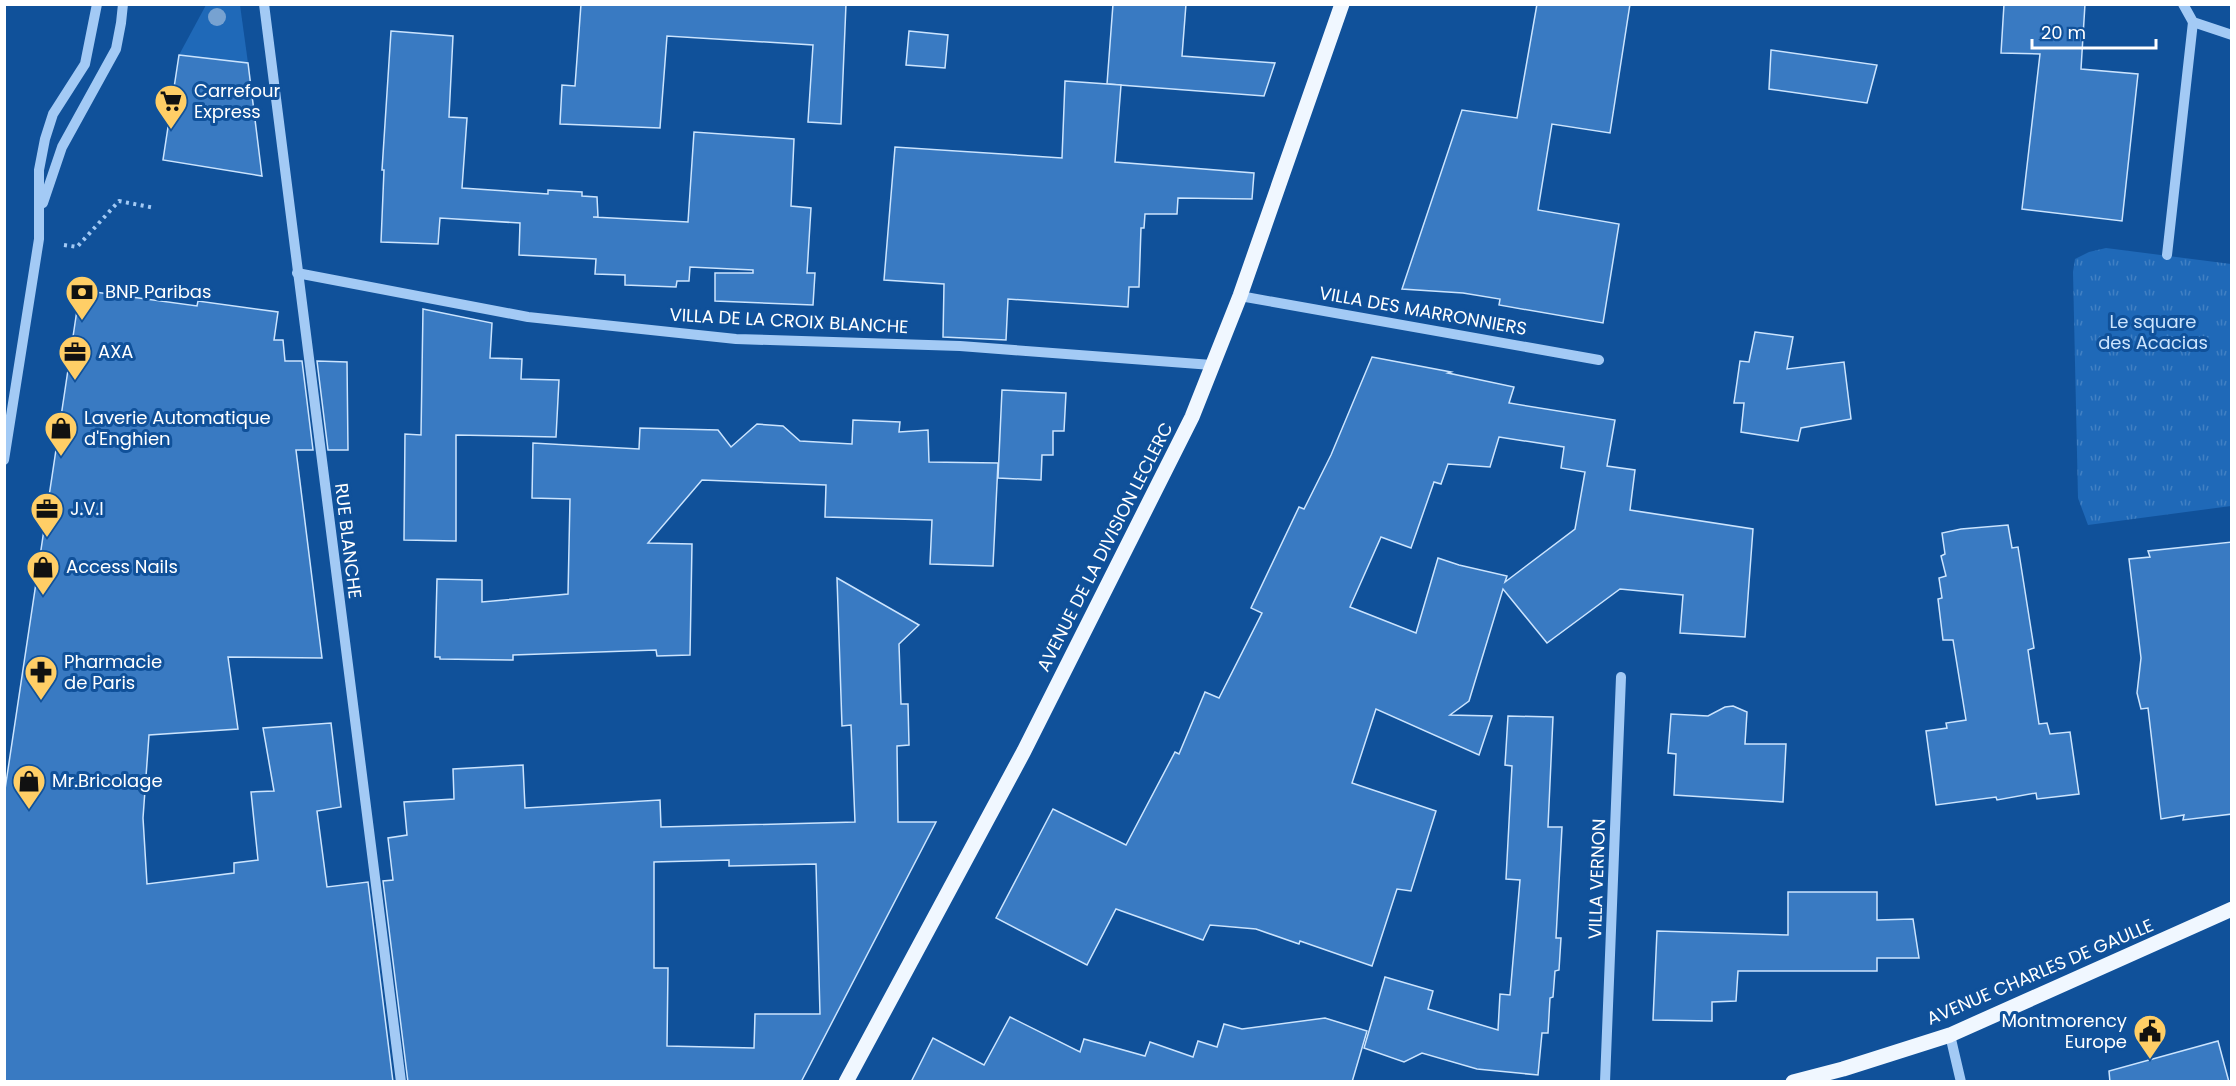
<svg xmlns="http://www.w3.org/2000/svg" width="2236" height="1086" viewBox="0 0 2236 1086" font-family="Poppins,sans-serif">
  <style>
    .grass { fill: #1f69b8 }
    .park { fill: url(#park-tufts) }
    .building { fill: #397ac2; stroke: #cbe4fe; stroke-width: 1.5; fill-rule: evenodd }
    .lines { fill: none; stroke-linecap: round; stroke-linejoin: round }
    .path { stroke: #a3caf5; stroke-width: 4; stroke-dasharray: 3 4.5; stroke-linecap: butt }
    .minor { stroke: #a3caf5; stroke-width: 10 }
    .major { stroke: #f0f7ff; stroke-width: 15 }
    .tree { fill: #77a2d1 }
    .labels { text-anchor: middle; stroke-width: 6; stroke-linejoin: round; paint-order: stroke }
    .poi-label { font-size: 18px; fill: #fff; stroke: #10519a; text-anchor: start }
    .street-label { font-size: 18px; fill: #fff; stroke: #10519a }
    .park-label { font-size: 18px; fill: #cbe4fe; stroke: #10519a }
  </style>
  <defs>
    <pattern id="park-tufts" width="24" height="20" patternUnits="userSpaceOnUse" patternTransform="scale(1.5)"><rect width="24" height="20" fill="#1f69b8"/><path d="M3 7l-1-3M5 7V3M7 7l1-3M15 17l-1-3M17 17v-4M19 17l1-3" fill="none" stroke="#4180c3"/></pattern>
  </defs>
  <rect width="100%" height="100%" fill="#10519a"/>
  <path class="grass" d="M 206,5 L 240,5 L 248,63 L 179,55 Z"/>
  <path class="park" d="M 2106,248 L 2231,264 L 2231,506 L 2088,525 L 2078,498 L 2073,272 L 2075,259 L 2089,252 Z"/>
  <g class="building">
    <path d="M 581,4 L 846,4 L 841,124 L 808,122 L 813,45 L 667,36 L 660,128 L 560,124 L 562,85 L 575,86 Z"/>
    <path d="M 1113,4 L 1186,4 L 1182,56 L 1275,63 L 1264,96 L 1107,84 Z"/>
    <path d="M 1537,4 L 1630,4 L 1610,133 L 1552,124 L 1538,210 L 1619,224 L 1603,323 L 1499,305 L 1500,299 L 1463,293 L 1402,289 L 1462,110 L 1517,118 Z"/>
    <path d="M 2004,4 L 2085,4 L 2081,69 L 2138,74 L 2122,221 L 2022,209 L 2040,54 L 2001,53 Z"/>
    <path d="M 391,31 L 453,36 L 449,117 L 467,118 L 462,188 L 548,194 L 548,190 L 582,192 L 582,196 L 597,197 L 598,217 L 593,217 L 688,222 L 694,132 L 794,139 L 791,206 L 811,208 L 807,273 L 815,273 L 813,305 L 715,301 L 715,273 L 753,273 L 753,270 L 690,267 L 689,281 L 677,281 L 676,287 L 625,285 L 625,275 L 595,274 L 596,259 L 519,255 L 520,223 L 440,218 L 438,244 L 381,242 L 384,170 L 382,170 Z"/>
    <path d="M 909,31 L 948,35 L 945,68 L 906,65 Z"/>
    <path d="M 1771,50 L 1877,65 L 1867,103 L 1769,89 Z"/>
    <path d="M 179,55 L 248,63 L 262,176 L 163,160 Z"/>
    <path d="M 1065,81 L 1121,85 L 1115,162 L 1254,173 L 1252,199 L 1178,198 L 1177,214 L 1145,214 L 1144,228 L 1141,228 L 1139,287 L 1129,287 L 1128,307 L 1008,299 L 1006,340 L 943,337 L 944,284 L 884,280 L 895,147 L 1062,158 Z"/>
    <path d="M 80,290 L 197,306 L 198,301 L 278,312 L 274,340 L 283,340 L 285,361 L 302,361 L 313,450 L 296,450 L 322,658 L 228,657 L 238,729 L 149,735 L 143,818 L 147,884 L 234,873 L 234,863 L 258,860 L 251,792 L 274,791 L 263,728 L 331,723 L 341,807 L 317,811 L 327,887 L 368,882 L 393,1082 L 4,1082 L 4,796 Z"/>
    <path d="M 423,309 L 492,323 L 490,358 L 522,359 L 521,379 L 559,380 L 556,437 L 456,435 L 456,541 L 404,540 L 405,434 L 421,435 Z"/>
    <path d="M 1755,332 L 1793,337 L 1787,369 L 1844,362 L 1851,419 L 1801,428 L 1798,441 L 1741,432 L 1744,403 L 1734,403 L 1740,361 L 1749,362 Z"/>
    <path d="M 1372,357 L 1451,372 L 1448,373 L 1514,387 L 1509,403 L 1615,420 L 1607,466 L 1635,470 L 1630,510 L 1753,529 L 1745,637 L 1680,633 L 1683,595 L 1620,589 L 1547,643 L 1503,589 L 1469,701 L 1450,715 L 1492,716 L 1479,755 L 1376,709 L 1352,783 L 1436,811 L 1411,891 L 1397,889 L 1372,966 L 1300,941 L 1299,944 L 1256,929 L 1210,925 L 1203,940 L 1116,909 L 1087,965 L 996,918 L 1053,809 L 1126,845 L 1175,752 L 1179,754 L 1205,692 L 1219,698 L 1262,613 L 1251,608 L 1299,507 L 1304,509 L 1331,455 ZM 1499,437 L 1564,447 L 1561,468 L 1585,472 L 1575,529 L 1505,582 L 1507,576 L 1459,565 L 1438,558 L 1416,633 L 1350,607 L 1381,537 L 1411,548 L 1434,482 L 1441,484 L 1448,464 L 1490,467 Z"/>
    <path d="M 317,361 L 347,362 L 348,450 L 328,450 Z"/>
    <path d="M 1002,390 L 1066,393 L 1064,431 L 1053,431 L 1053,455 L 1042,455 L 1041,480 L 998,478 Z"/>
    <path d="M 853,420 L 900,422 L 899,432 L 928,430 L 929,462 L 998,463 L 993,566 L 930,564 L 932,520 L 825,517 L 826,485 L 702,480 L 648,543 L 692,544 L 690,655 L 657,656 L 656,650 L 513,655 L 513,660 L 440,659 L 440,657 L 435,657 L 437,579 L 482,580 L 482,602 L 568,594 L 570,499 L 532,498 L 533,443 L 639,449 L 640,428 L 718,430 L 731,447 L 757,424 L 783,426 L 800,441 L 852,444 Z"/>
    <path d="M 2008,525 L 2012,548 L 2018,547 L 2034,648 L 2028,650 L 2039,724 L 2047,723 L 2050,734 L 2070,732 L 2079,794 L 2037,799 L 2036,793 L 1997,800 L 1996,797 L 1936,805 L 1926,731 L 1947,728 L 1946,723 L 1966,720 L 1953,640 L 1943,640 L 1938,599 L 1942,598 L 1939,578 L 1946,576 L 1941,556 L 1945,554 L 1942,533 L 1961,529 Z"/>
    <path d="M 2232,542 L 2232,814 L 2183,820 L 2184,815 L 2161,819 L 2148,708 L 2141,709 L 2137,693 L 2141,658 L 2129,559 L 2150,557 L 2148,551 Z"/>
    <path d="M 837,578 L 919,625 L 899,644 L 901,704 L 908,704 L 909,745 L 897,746 L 898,822 L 936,822 L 801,1082 L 408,1082 L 383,881 L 393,880 L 388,838 L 407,835 L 404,802 L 454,799 L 453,769 L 523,765 L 525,808 L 660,800 L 661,827 L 855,822 L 851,725 L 842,726 ZM 729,860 L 729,866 L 816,864 L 820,1014 L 755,1014 L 754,1048 L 667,1046 L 668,968 L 654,968 L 654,862 Z"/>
    <path d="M 1733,706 L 1747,712 L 1745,744 L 1786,744 L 1783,802 L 1674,795 L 1676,754 L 1668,753 L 1671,714 L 1708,716 L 1725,707 Z"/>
    <path d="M 1508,716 L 1553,717 L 1548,827 L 1562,827 L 1556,938 L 1561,938 L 1559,970 L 1555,971 L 1553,997 L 1550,998 L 1548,1033 L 1542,1033 L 1538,1075 L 1477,1069 L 1422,1053 L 1404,1062 L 1364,1048 L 1385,977 L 1433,991 L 1428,1009 L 1498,1030 L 1500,994 L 1510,995 L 1520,880 L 1506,879 L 1512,766 L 1505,765 Z"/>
    <path d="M 1788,892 L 1877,892 L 1877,920 L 1913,919 L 1919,958 L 1877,958 L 1877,971 L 1738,971 L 1736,1001 L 1712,1002 L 1712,1021 L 1653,1020 L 1657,931 L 1788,935 Z"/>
    <path d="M 1010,1017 L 1080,1052 L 1084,1039 L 1145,1056 L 1150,1042 L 1193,1057 L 1198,1041 L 1217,1047 L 1224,1024 L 1242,1029 L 1325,1018 L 1367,1031 L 1352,1082 L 911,1082 L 933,1038 L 984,1065 Z"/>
    <path d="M 2218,1041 L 2229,1082 L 2110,1082 L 2109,1071 Z"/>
  </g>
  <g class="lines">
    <path class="path" d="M 64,245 L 77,247 L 119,201 L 155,208"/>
    <g class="minor">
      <path d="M 264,4 L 401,1082"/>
      <path d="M 2183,4 L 2193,22 L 2232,35"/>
      <path d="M 43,203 L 62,147 L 116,49 L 121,23 L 123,4"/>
      <path d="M 2167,255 L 2193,22"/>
      <path d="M 297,273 L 528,317 L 736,339 L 960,346 L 1212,365"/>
      <path d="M 1240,296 L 1599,360"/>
      <path d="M 4,460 L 39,239 L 39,170 L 45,139 L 53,114 L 85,64 L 97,4"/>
      <path d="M 1950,1035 L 1961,1082"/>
      <path d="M 1605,1082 L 1621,677"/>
    </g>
    <g class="major">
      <path d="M 846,1082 L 1024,751 L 1192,417 L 1240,296 L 1342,4"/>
      <path d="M 1793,1082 L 1843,1069 L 1950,1035 L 2232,909"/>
    </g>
  </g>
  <circle class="tree" cx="217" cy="17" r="9"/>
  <defs>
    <symbol id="supermarket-pin" viewBox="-11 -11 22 30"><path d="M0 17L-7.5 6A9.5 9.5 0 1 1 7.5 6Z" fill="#ffce66" stroke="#10519a"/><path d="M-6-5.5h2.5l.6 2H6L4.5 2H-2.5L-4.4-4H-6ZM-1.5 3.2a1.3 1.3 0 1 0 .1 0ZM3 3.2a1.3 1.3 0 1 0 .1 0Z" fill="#111"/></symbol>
    <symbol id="bank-pin" viewBox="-11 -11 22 30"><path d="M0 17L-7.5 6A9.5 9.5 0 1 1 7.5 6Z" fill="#ffce66" stroke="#10519a"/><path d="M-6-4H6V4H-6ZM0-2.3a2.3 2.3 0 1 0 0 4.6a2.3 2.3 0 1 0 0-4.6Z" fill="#111"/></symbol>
    <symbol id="office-pin" viewBox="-11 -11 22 30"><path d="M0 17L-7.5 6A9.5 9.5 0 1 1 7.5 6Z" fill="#ffce66" stroke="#10519a"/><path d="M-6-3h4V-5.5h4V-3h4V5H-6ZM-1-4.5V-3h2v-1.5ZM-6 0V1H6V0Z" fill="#111"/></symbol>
    <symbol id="shop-pin" viewBox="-11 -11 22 30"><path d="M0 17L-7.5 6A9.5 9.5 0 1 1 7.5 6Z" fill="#ffce66" stroke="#10519a"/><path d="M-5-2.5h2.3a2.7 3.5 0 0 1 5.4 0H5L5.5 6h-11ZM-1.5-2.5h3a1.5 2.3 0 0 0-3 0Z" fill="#111"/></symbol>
    <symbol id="pharmacy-pin" viewBox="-11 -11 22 30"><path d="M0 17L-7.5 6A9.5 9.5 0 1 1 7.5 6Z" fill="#ffce66" stroke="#10519a"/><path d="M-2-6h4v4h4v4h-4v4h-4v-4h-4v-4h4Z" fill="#111"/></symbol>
    <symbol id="civic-pin" viewBox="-11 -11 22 30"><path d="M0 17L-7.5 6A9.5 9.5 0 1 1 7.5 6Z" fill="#ffce66" stroke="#10519a"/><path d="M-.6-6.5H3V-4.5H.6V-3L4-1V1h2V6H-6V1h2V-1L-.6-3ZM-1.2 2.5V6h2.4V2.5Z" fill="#111"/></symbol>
  </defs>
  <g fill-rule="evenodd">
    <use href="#supermarket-pin" x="152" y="82" width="38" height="52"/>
    <use href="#bank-pin" x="63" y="273" width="38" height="52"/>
    <use href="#office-pin" x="56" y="333" width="38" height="52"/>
    <use href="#shop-pin" x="42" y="409" width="38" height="52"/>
    <use href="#office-pin" x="28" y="490" width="38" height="52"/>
    <use href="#shop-pin" x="24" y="548" width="38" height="52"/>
    <use href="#pharmacy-pin" x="22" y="653" width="38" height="52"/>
    <use href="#shop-pin" x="10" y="762" width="38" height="52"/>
    <use href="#civic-pin" x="2131" y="1012" width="38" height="52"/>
  </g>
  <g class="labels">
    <g class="poi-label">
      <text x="194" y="97">Carrefour<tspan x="194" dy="21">Express</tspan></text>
      <text x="105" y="298">BNP Paribas</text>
      <text x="98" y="358">AXA</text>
      <text x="84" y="424">Laverie Automatique<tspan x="84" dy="21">d'Enghien</tspan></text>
      <text x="70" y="515">J.V.I</text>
      <text x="66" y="573">Access Nails</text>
      <text x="64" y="668">Pharmacie<tspan x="64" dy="21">de Paris</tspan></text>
      <text x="52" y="787">Mr.Bricolage</text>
      <text x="2127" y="1027" text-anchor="end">Montmorency<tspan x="2127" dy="21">Europe</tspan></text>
    </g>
    <g class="street-label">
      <text transform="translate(1423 311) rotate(10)" y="6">VILLA DES MARRONNIERS</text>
      <text transform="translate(789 321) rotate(3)" y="6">VILLA DE LA CROIX BLANCHE</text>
      <text transform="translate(348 541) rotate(83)" y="6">RUE BLANCHE</text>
      <text transform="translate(1105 547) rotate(-63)" y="6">AVENUE DE LA DIVISION LECLERC</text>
      <text transform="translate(1597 879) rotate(-88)" y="6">VILLA VERNON</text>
      <text transform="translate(2040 972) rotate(-23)" y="6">AVENUE CHARLES DE GAULLE</text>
    </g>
    <g class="park-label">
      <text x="2153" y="328">Le square<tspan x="2153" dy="21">des Acacias</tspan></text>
    </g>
  </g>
  <rect width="2236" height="1086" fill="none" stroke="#ffffff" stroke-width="12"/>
  <path d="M2032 39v9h124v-9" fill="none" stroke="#ffffff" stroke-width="3"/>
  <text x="2041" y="39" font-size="18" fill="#ffffff" stroke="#10519a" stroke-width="4.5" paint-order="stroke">20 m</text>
</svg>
